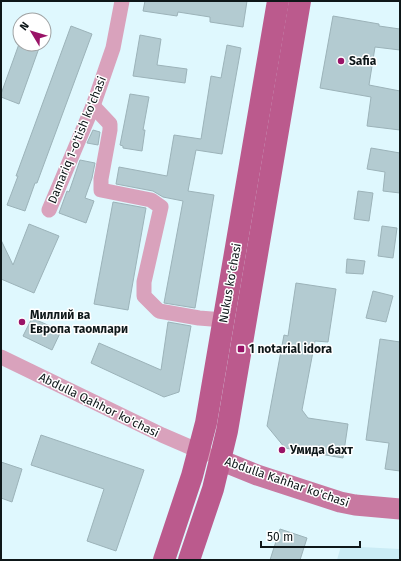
<svg xmlns="http://www.w3.org/2000/svg" width="401" height="561" viewBox="0 0 401 561" font-family="'Fira Sans',sans-serif">
  <style>
    .built { fill: #caecf5 }
    .building { fill: #b3cbd1; stroke: #9cb3b9 }
    .lines { fill: none; stroke-linecap: round; stroke-linejoin: round }
    .street { stroke: #d9a2bc; stroke-width: 15 }
    .secondary { stroke: #c879a1; stroke-width: 21 }
    .primary { stroke: #bb5a8d; stroke-width: 22 }
    .poi-dot { fill: #991367; stroke: #fff; stroke-width: 1.5 }
    .labels { text-anchor: middle; stroke-width: 3; stroke-linejoin: round; paint-order: stroke }
    .poi-label { font-size: 12px; font-weight: bold; fill: #0e1719; stroke: #fff; text-anchor: start }
    .street-label { font-size: 12px; fill: #0e1719; stroke: #fff }
  </style>
  <rect width="100%" height="100%" fill="#dff8fe"/>
  <path class="built" d="M 341,546 L 400,549 L 400,560 L 337,560 Z"/>
  <g class="building">
    <path d="M 145,1 L 247,1 L 243,27 L 210,22 L 210,17 L 178,12 L 177,16 L 143,11 Z"/>
    <path d="M 333,16 L 379,24 L 379,26 L 400,29 L 400,50 L 375,47 L 369,85 L 400,91 L 400,130 L 367,126 L 371,97 L 320,88 Z"/>
    <path d="M 71,26 L 92,34 L 37,183 L 35,183 L 25,211 L 7,205 L 18,176 L 16,176 Z"/>
    <path d="M 140,35 L 161,39 L 157,65 L 187,69 L 185,83 L 133,76 Z"/>
    <path d="M 19,44 L 30,44 L 39,48 L 19,104 L 1,97 L 1,94 Z"/>
    <path d="M 227,45 L 241,48 L 222,154 L 196,150 L 188,191 L 214,195 L 195,308 L 164,303 L 183,201 L 163,197 L 153,191 L 116,184 L 119,167 L 167,176 L 174,135 L 201,139 L 211,76 L 221,78 Z"/>
    <path d="M 130,94 L 149,97 L 143,130 L 145,130 L 142,151 L 123,148 L 123,146 L 120,145 Z"/>
    <path d="M 93,130 L 100,132 L 98,145 L 87,143 Z"/>
    <path d="M 371,148 L 400,153 L 400,193 L 383,191 L 385,172 L 367,169 Z"/>
    <path d="M 80,160 L 95,163 L 92,178 L 85,198 L 94,201 L 86,223 L 59,213 L 67,191 L 69,192 Z"/>
    <path d="M 358,191 L 373,193 L 369,221 L 354,219 Z"/>
    <path d="M 113,202 L 146,208 L 128,310 L 94,304 Z"/>
    <path d="M 29,224 L 59,236 L 34,293 L 1,279 L 1,240 L 13,265 Z"/>
    <path d="M 382,226 L 397,228 L 393,258 L 378,256 Z"/>
    <path d="M 347,259 L 365,261 L 363,274 L 346,273 Z"/>
    <path d="M 296,283 L 336,289 L 328,342 L 315,341 L 302,410 L 308,418 L 348,424 L 343,458 L 285,448 L 267,426 L 284,335 L 288,336 Z"/>
    <path d="M 373,291 L 393,296 L 386,322 L 366,318 Z"/>
    <path d="M 32,318 L 61,331 L 52,350 L 23,336 Z"/>
    <path d="M 168,322 L 191,326 L 179,392 L 164,397 L 91,363 L 99,343 L 161,370 Z"/>
    <path d="M 380,339 L 400,342 L 400,471 L 385,469 L 389,443 L 366,440 Z"/>
    <path d="M 41,435 L 144,470 L 116,551 L 87,541 L 104,489 L 31,465 Z"/>
    <path d="M 1,462 L 22,469 L 12,502 L 1,498 Z"/>
    <path d="M 280,529 L 307,538 L 300,560 L 270,560 Z"/>
  </g>
  <g class="lines">
    <g class="street">
      <path d="M 93,106 L 110,124 L 110,130 L 101,179 L 101,190 L 151,200 L 161,207 L 144,282 L 144,296 L 159,311 L 199,318 L 224,320"/>
      <path d="M 49,210 L 93,106 L 113,48 L 122,1"/>
      <path d="M 1,357 L 162,435 L 206,454"/>
    </g>
    <path class="secondary" d="M 220,460 L 257,475 L 340,502 L 355,505 L 400,509"/>
    <g class="primary">
      <path d="M 164,560 L 192,476 L 206,423 L 278,1"/>
      <path d="M 189,560 L 213,489 L 227,431 L 300,1"/>
    </g>
  </g>
  <g class="poi-dot">
    <circle cx="341" cy="61" r="4"/>
    <circle cx="22" cy="322" r="4"/>
    <rect x="237" y="345" width="8" height="8" rx="2"/>
    <circle cx="282" cy="450" r="4"/>
  </g>
  <g class="labels">
    <g class="poi-label">
      <text x="349" y="65">Safia</text>
      <text x="30" y="319">Миллий ва<tspan x="30" dy="14">Европа таомлари</tspan></text>
      <text x="249" y="353">1 notarial idora</text>
      <text x="290" y="454">Умида бахт</text>
    </g>
    <g class="street-label">
      <text transform="translate(77 140) rotate(-68)" y="4">Damariq 1-o'tish ko'chasi</text>
      <text transform="translate(230 283) rotate(-80)" y="4">Nukus ko'chasi</text>
      <text transform="translate(99 405) rotate(26)" y="4">Abdulla Qahhor ko'chasi</text>
      <text transform="translate(287 482) rotate(19)" y="4">Abdulla Kahhar ko'chasi</text>
    </g>
  </g>
  <rect width="401" height="561" fill="none" stroke="#0e1719" stroke-width="4"/>
  <g transform="translate(32 32) rotate(308)"><circle r="19" fill="#ffffff" stroke="#9fa2a3"/>
  <path d="M0-3L7 15L0 10L-7 15Z" fill="#991367"/>
  <text y="-6" font-size="11" font-weight="bold" text-anchor="middle" fill="#0e1719">N</text>
  </g>
  <path d="M261 541v6h99v-6" fill="none" stroke="#0e1719" stroke-width="2"/>
  <text x="267" y="541" font-size="12" fill="#0e1719" stroke="#ffffff" stroke-width="3" paint-order="stroke">50 m</text>
</svg>
